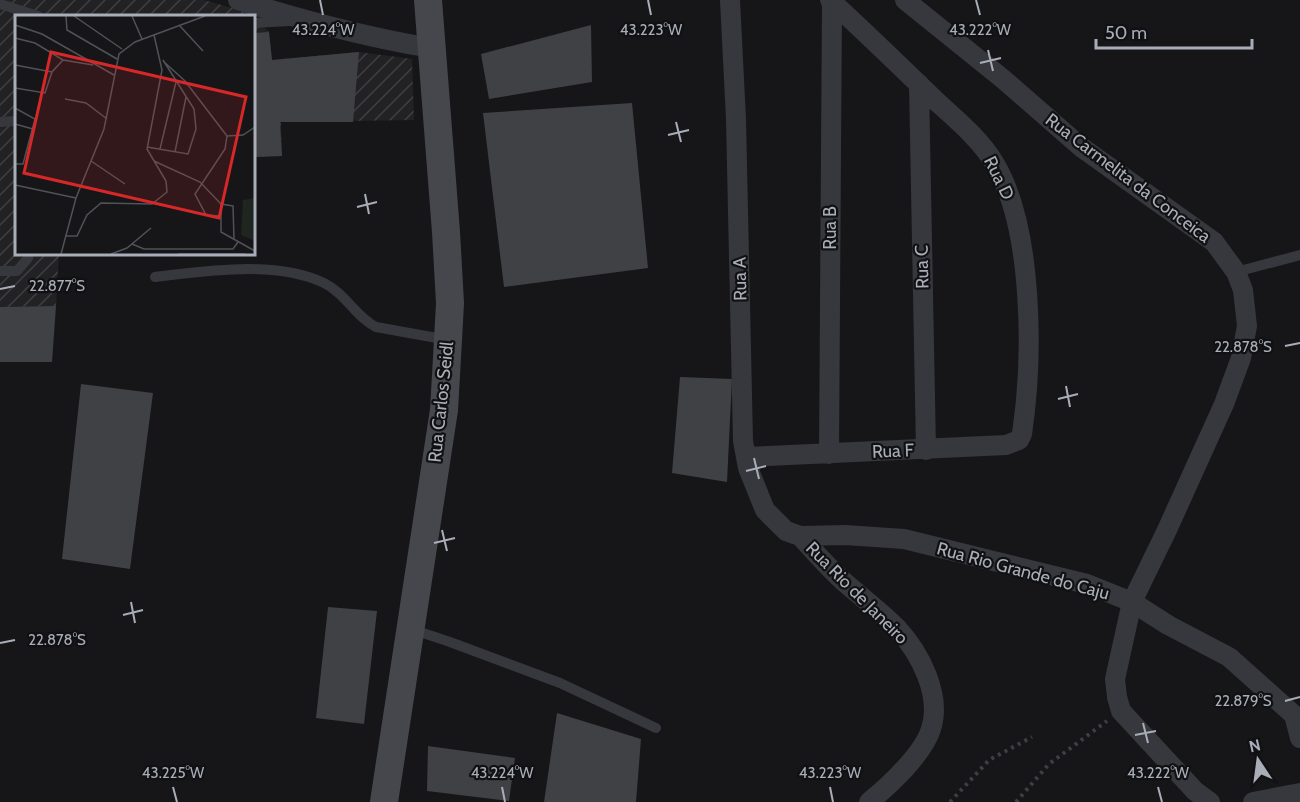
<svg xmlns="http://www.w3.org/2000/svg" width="1300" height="802" font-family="Cabin,sans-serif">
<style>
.industrial{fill:url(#industrial-furrows)}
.building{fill:#404145}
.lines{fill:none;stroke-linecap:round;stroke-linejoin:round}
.path{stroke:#3d3f44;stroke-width:4;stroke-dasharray:3 4.5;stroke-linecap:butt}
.lane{stroke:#37383d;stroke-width:10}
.street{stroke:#37383d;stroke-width:20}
.secondary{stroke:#45474d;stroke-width:28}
.ticks{fill:none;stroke:#a8adb8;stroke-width:2}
.labels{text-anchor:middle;stroke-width:4.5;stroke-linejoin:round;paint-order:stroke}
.street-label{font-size:18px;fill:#a8adb8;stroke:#111113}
.inset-road{fill:none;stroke:#505258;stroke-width:1.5}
.view{fill:#d62828;fill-opacity:0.15;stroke:#d62828;stroke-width:3}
.inset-edge{fill:none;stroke:#a8adb8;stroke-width:3}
.ticks-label{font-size:15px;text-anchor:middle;fill:#a8adb8;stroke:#111113;stroke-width:4.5;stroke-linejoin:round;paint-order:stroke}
</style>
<defs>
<pattern id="industrial-furrows" width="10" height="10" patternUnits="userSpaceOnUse" patternTransform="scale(1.5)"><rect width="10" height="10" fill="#222225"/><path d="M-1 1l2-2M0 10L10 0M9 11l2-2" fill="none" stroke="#3f3f43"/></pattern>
</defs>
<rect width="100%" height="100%" fill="#161618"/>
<!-- industrial -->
<path class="industrial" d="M0 0H204L249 13 252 16H16V254H59L56 306 0 307Z
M254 17 269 32 272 60 359 52 412 59 414 120 281 122 282 156 254 157Z"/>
<!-- building -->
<path class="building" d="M591 25 592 82 489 99 481 54Z
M269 32 272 60 359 52 353 122H280L282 156 254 157V33Z
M632 103 648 268 504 287 483 113Z
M56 306 52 362H0V307Z
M680 377 732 379 727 482 672 473Z
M81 384 153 393 130 569 62 559Z
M328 607 377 611 364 724 316 718Z
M557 713 641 739 636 802H544Z
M428 746 515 758 509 801 427 791Z"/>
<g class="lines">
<!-- path -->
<path class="path" d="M950 802 989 760 1032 737
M1016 802 1049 764 1107 721"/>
<!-- lane -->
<path class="lane" d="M0 4 38 16
M254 23 290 21
M0 122 16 121
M0 271H17L28 258 29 254
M1236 272 1300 255
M155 277C207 271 275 260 324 283 345 293 356 317 376 327L448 340
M411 629 450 642 560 683 656 728"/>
<!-- street -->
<path class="street" d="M238 0C302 20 365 37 431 48
M730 0 736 119 743 441 748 468 765 510 786 531 800 536 845 535 904 539 1087 584 1132 602 1168 625 1229 657 1294 715 1300 738
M905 0 1003 79 1081 147 1214 242 1236 272 1243 290 1247 326 1241 358 1224 404 1167 530 1132 602 1115 679 1117 697 1121 711 1195 791 1210 802
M919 84 926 450
M829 454 832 2
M746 457 1006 445 1019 440 1022 434C1033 360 1034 230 995 164 981 140 957 120 936 101 901 67 866 33 830 0
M800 536C814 551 827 566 842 580 860 596 880 611 897 628 920 653 942 695 931 729 923 754 890 785 869 802
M1253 802 1300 793"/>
<!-- secondary -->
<path class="secondary" d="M384 802 444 410 448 340 450 303 446 232 428 0"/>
</g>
<!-- ticks -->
<path class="ticks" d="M320 0 323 15M648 0 651 15M976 0 980 15M988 50 993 71M980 63 1001 58M676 122 681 142M668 135 689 130M365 194 369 214M357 207 377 202M0 289 15 286M1285 346 1300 343M1066 386 1070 407M1058 399 1078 394M754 458 759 479M746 471 766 466M442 530 447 551M434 543 455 538M131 602 135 623M123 615 143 610M0 643 15 640M1285 701 1300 697M1143 723 1148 743M1135 735 1156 731M173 787 177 802M502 787 505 802M830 787 833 802M1158 787 1162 802"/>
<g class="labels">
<!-- street labels -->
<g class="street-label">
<text transform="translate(999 178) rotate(64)" y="6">Rua D</text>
<text transform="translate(1128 178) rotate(37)" y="6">Rua Carmelita da Conceica</text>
<text transform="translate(830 228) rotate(-90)" y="6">Rua B</text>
<text transform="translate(922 267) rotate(-91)" y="6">Rua C</text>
<text transform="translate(740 279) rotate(-91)" y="6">Rua A</text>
<text transform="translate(441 402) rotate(-84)" y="6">Rua Carlos Seidl</text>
<text transform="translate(893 451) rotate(-2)" y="6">Rua F</text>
<text transform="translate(1023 571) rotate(15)" y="6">Rua Rio Grande do Caju</text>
<text transform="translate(857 593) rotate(45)" y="6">Rua Rio de Janeiro</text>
</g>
</g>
<!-- overview -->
<g transform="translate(15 15)">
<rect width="240" height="240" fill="#161618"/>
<path d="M240 183V226L226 220 228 185Z" fill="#1e261f"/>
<path class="inset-road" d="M51 1 52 15 102 44M59 1 107 34M117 1 127 24M0 10 27 19 99 60M164 10 188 36M0 23 20 28 48 45 78 50M148 46 170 66 212 121 210 134 180 179 191 200 205 201M0 50 37 57M0 73 30 78 37 57 48 45M50 84 71 88 92 104M0 93 20 104 8 149H0M0 109 18 114M212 121 228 120 240 112M132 132 173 139 181 114 179 94 148 45M145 134 161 67M160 137 171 82M76 146 110 169M139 146 185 167 206 189V217L240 236M0 170 61 183M206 189 218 191 219 224M50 221H62L72 200 86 188 137 189 152 177 151 166 132 134 147 55 139 20M117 229 129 234H218L223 227M46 239 61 183 89 114 104 39 120 27 190 1M96 239 112 233 136 213M163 239H230"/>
<path class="view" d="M36 37 231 82 204 203 9 158Z"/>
<rect width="240" height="240" class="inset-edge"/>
</g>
<g class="ticks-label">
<text x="323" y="35">43.224°W</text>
<text x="651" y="35">43.223°W</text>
<text x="980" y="35">43.222°W</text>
<text x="57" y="291">22.877°S</text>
<text x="1243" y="352">22.878°S</text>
<text x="57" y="645">22.878°S</text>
<text x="1243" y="706">22.879°S</text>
<text x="173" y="778">43.225°W</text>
<text x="502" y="778">43.224°W</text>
<text x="830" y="778">43.223°W</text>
<text x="1158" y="778">43.222°W</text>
</g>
<!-- north arrow -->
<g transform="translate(1258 760) rotate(347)" stroke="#111113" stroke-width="4.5" paint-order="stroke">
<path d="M0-4.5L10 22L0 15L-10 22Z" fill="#a8adb8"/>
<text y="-9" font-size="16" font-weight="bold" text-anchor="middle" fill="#a8adb8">N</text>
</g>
<!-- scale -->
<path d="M1096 39v9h156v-9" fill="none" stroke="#a8adb8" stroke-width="3"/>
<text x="1105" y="39" font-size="18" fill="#a8adb8" stroke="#111113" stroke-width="4.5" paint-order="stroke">50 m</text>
</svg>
